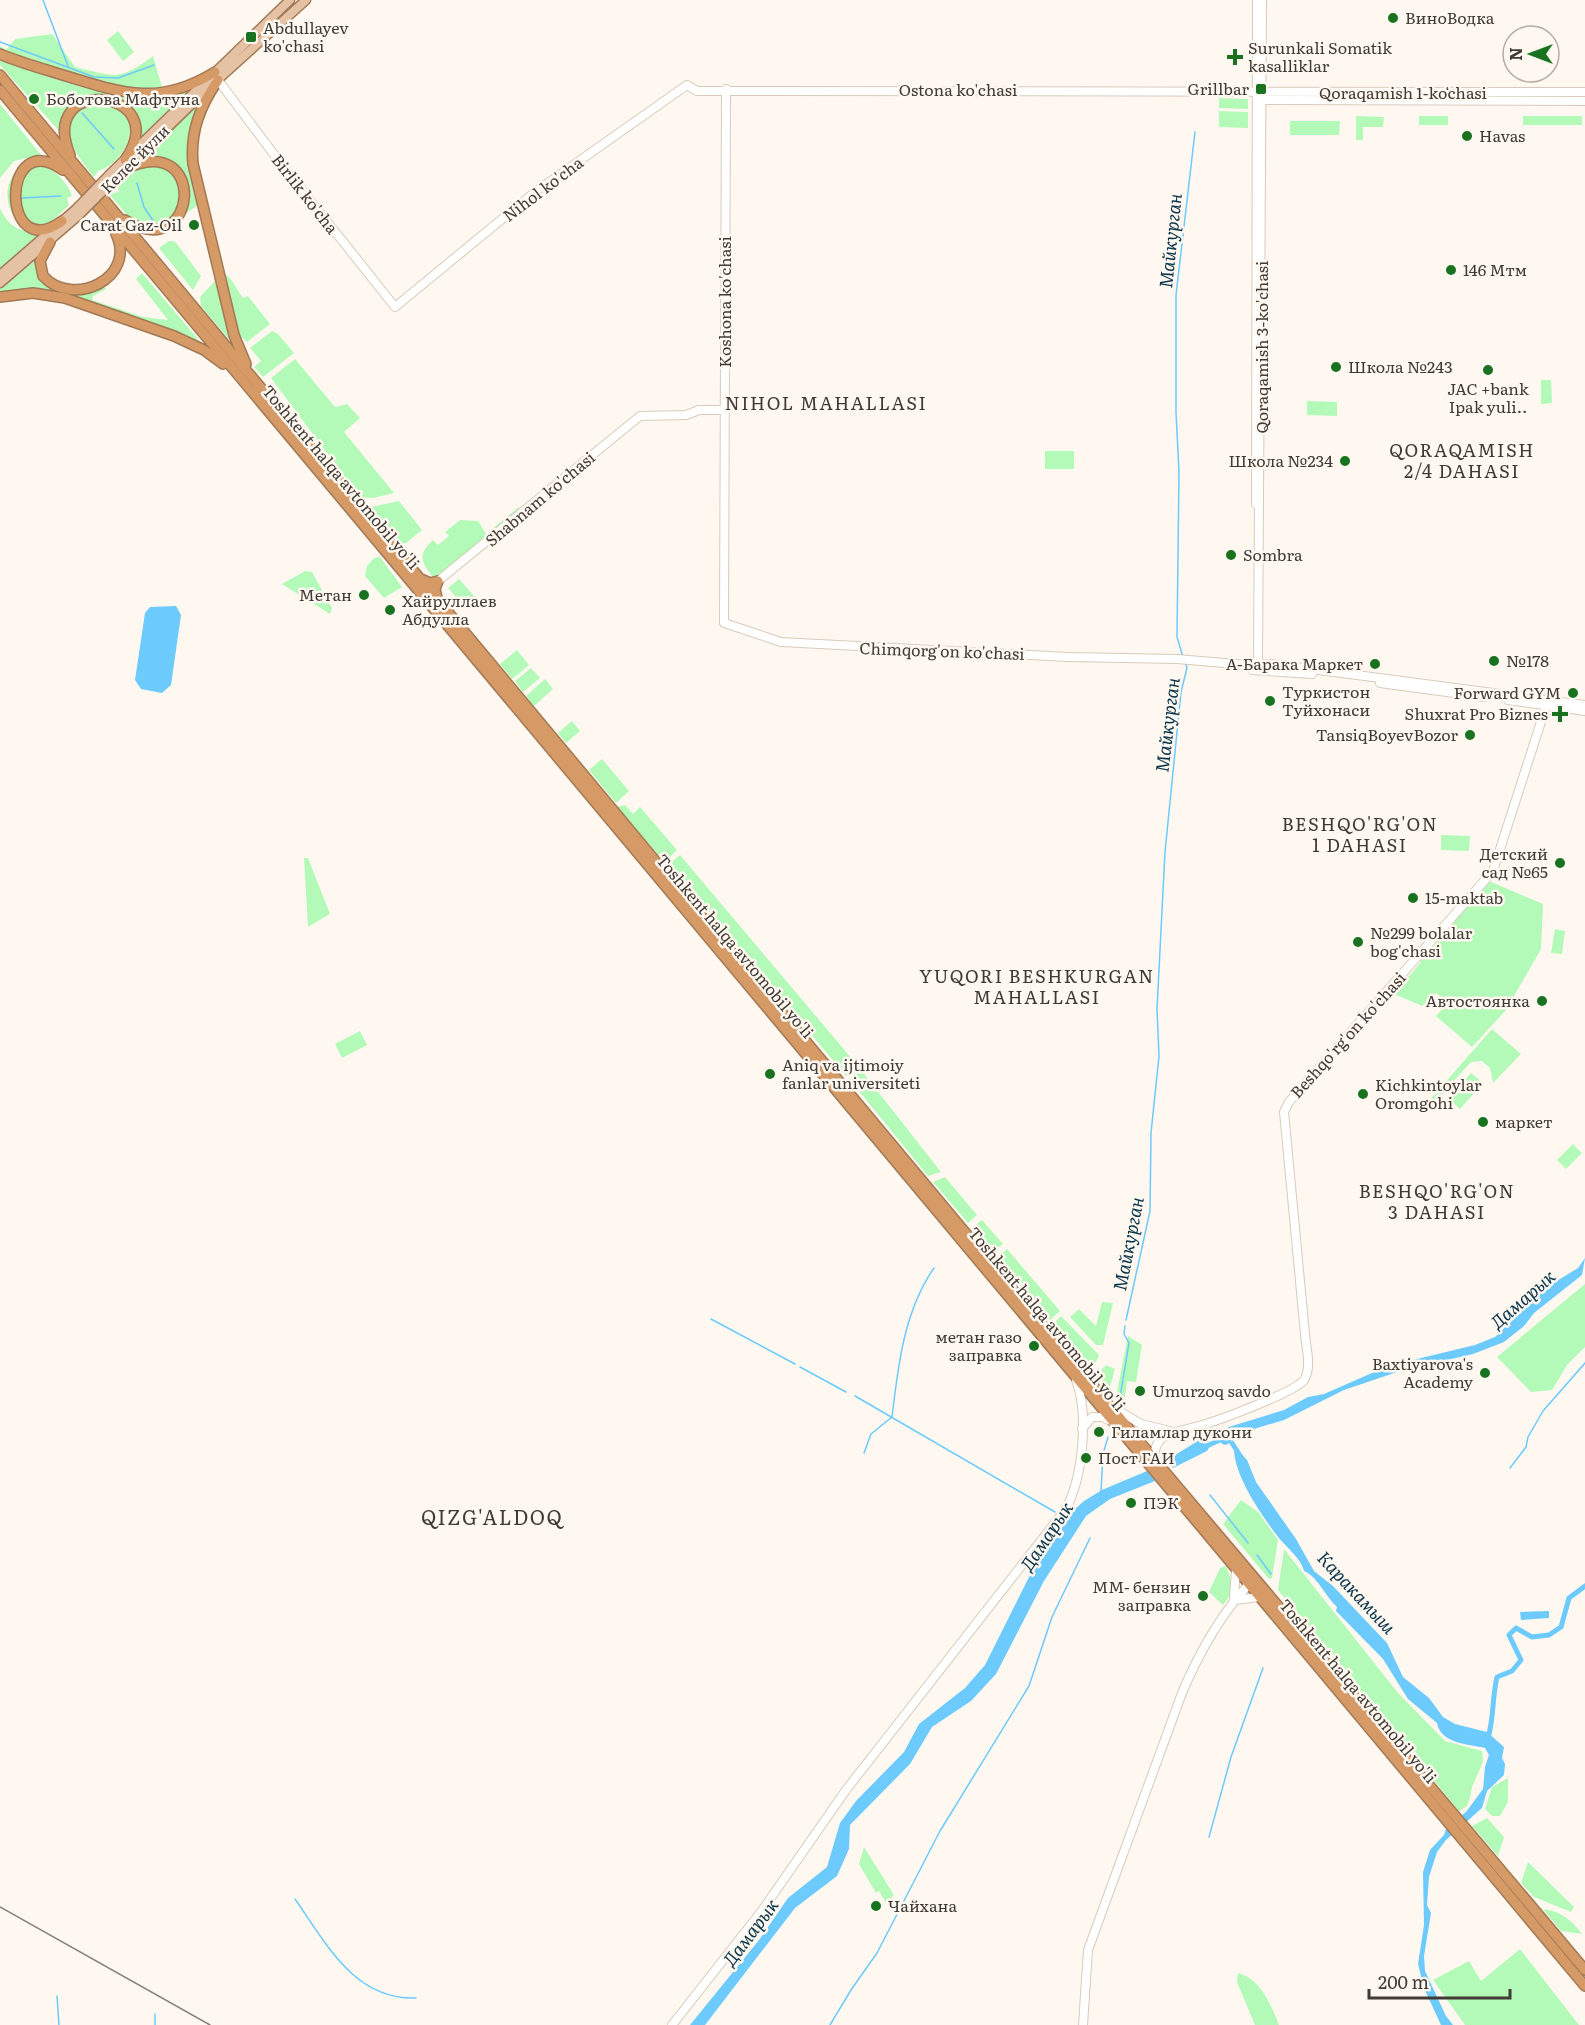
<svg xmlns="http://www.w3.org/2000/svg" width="1585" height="2025" font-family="Literata,serif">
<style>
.green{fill:#b3f9b7}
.water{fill:#6ccafc}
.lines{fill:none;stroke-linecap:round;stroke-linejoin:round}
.stream{stroke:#6ccafc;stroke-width:1.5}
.canal{stroke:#6ccafc;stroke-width:5}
.secondary-casing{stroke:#d8cbb9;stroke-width:10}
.primary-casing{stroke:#a27955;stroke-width:11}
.highway-casing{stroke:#a27955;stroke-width:12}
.secondary{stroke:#fff;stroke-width:8}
.primary{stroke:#e6c2a4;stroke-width:8}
.highway{stroke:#d69a67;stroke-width:9}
.rail{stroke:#87817a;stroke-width:1.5}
.primary-bridge-casing{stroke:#a27955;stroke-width:11;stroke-linecap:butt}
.primary-bridge{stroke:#e6c2a4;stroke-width:8}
.poi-dot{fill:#19721f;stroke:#fef8f1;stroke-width:2}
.labels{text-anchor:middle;stroke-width:5;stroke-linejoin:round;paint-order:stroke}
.poi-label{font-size:16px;fill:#403b34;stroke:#fef8f1;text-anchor:start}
.street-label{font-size:16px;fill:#403b34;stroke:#fef8f1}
.water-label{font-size:18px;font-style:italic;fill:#093449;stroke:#fef8f1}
.neighbourhood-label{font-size:18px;letter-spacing:1.5px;fill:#403b34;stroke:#fef8f1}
.quarter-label{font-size:20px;letter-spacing:1.5px;fill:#403b34;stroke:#fef8f1}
</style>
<rect width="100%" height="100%" fill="#fef8f1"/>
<!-- green -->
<path class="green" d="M118 31 134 52 123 61 107 40Z
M52 34 75 67C115 76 118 82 153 56L162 87 159 91 154 92 100 84 0 50V46L6 50 15 39Z
M0 59 125 98 158 99 196 86 139 142C144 86 70 78 60 132L0 65Z
M1271 95 1578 96V98L1271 97Z
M1219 98 1248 99V109L1219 108Z
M202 99 194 121 200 204 186 213C196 177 177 156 141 158Z
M97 101C104 104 114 105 120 110 143 129 121 165 98 171L94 177C71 148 50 119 97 101Z
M0 104 41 155 14 161 0 178Z
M1219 111 1248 112V128L1219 127Z
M1356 116 1384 117 1383 127H1363V140H1356Z
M1419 116H1448V125H1419Z
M1523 116H1582V125H1523Z
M1290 121H1340L1339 135H1290Z
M32 162C49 164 67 180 72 196L67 198 69 205 50 223 28 228C0 215 0 171 32 162Z
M150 164 169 169C187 196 184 214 153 228L132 221 109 194 119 192 117 183 128 171Z
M0 208C8 228 24 234 45 232L0 269Z
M169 241H174L177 244 201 276 193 290 159 248Z
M40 255V276L85 293 104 286 106 289 93 296 92 300 143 317 168 320 136 279 142 273 203 345 59 293 38 290 0 294V287Z
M223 273 230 278 243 298 248 296 270 324 247 342 235 331Z
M215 281H218L236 348 201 306 200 297Z
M272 331 278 334 294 353 263 377 254 367 261 361 250 348Z
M295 359 335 407 347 404 360 418 344 432 394 493 373 498 360 497 271 378Z
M1541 380H1551L1552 403 1541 404Z
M1307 401 1337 402V416L1307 415Z
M1045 451H1074V469H1045Z
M399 501 422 530 406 543 399 544 371 507Z
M519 507 522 510 437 576 433 577C420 561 418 554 433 540L438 545 449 536 445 532 460 520 478 521 486 534Z
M380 557 402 587 384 598 365 576 367 566 374 558Z
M305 571 312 572 332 608 330 614 282 584Z
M459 579 474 596 463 605 448 588Z
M517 650 529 665 512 679 500 664Z
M531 668 540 678 523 692 515 681Z
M545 679 553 689 534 706 526 696Z
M572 721 580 731 566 743 558 733Z
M602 759 629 791 616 803 589 770Z
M625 805 633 814 640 807 677 850 667 860H663L617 807Z
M1441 835 1470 836 1469 851 1441 850Z
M680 855 858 1066 846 1076 669 864Z
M304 858H308L330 914 308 927Z
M1489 881 1543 904 1541 949 1506 1010 1472 1047 1436 1016 1448 1003 1436 993 1422 1006 1394 994 1421 962 1419 959Z
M1555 929 1565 931 1562 954 1551 953Z
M1492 1029 1521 1054 1493 1083 1490 1068 1482 1061 1471 1062 1441 1095 1440 1112 1427 1103Z
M360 1031 367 1045 342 1058 335 1044Z
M861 1070 941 1172 928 1176 850 1080Z
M1471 1073 1483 1083 1460 1109 1448 1098Z
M1573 1144 1582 1153 1566 1169 1557 1160Z
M945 1177 977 1215 968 1223 933 1182Z
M982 1220 1003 1244 993 1252 972 1228Z
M1007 1249 1060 1311 1050 1320 997 1258Z
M1585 1284V1347L1567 1365 1552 1390 1531 1392 1497 1357Z
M1102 1302 1113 1303 1103 1345H1096L1070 1317 1079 1309 1096 1326Z
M1061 1316 1099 1355 1092 1370 1054 1327V1323Z
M1128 1336 1142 1345 1136 1382 1127 1381 1124 1403 1120 1405 1115 1402Z
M1106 1365 1115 1369 1109 1390 1097 1375Z
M1241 1500 1258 1512 1278 1540 1272 1578 1269 1579 1223 1524Z
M1284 1549 1398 1693 1445 1741 1482 1751 1483 1762 1472 1787 1470 1798 1467 1806 1459 1811 1278 1590Z
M1226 1566C1232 1582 1236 1591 1223 1605L1209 1592 1220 1568Z
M1508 1778V1802L1500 1816H1492L1485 1809 1492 1787Z
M1487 1818 1504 1837 1498 1856 1472 1826Z
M864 1847 894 1895 886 1903 879 1891 876 1893 859 1864Z
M1528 1862 1574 1907 1571 1912 1534 1897 1521 1883Z
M1543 1909C1560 1911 1572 1920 1582 1934L1561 1931Z
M1520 1949 1579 2025H1465L1433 1980 1469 1961 1481 1981Z
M1238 1973C1261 1979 1271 2005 1279 2025H1255L1237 1982Z"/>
<!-- water -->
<path class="water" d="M176 606 181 615 171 685 162 693 141 689 135 680 145 613 150 607Z
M1585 1258 1582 1275 1534 1313 1524 1326 1504 1342 1473 1354 1400 1371 1344 1390 1284 1420 1247 1431 1226 1445 1222 1444 1219 1438 1224 1429 1232 1426 1284 1410 1308 1397 1324 1394 1388 1366 1475 1345 1495 1337 1547 1287 1578 1268Z
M1201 1439 1210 1446 1207 1451 1173 1468 1167 1460Z
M1239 1451 1247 1460 1256 1482 1296 1539 1314 1571 1333 1586 1387 1643 1403 1677 1429 1698 1443 1717 1455 1724 1487 1732 1504 1747 1502 1758 1505 1764 1504 1775 1487 1791 1482 1808 1446 1840 1437 1852 1429 1877 1427 1905 1431 1913 1424 1956 1425 1971 1446 2016 1453 2025H1441L1424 1988 1418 1964 1424 1925 1423 1872 1430 1850 1444 1835 1447 1826 1466 1812 1483 1789 1485 1767 1489 1755 1485 1748C1468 1744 1441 1744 1437 1723L1408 1699 1383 1659 1336 1611 1337 1607C1325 1596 1318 1577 1304 1571 1301 1558 1286 1547 1278 1537 1261 1514 1237 1480 1234 1452Z
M1147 1471 1155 1481 1110 1499 1086 1516 1044 1581 996 1674 971 1701 932 1727 910 1764 850 1825 849 1849 837 1876 795 1908 705 2025H690L759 1940 788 1898 827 1867 840 1823 856 1801 904 1752 919 1724 965 1688 985 1665 1028 1579 1073 1511 1084 1501 1102 1490Z
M1549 1611V1618L1521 1620 1520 1612Z"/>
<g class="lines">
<!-- stream -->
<path class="stream" d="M43 0 68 66
M0 42 94 77 118 78 154 65
M82 113 114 149
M137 183 144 207 154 222
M22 198 61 196
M1183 657 1177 637 1179 472 1176 412V295L1195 132
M711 1319 795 1364
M1126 1320 1150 1211 1151 1133 1159 1056 1157 1009 1165 852 1181 692 1187 668 1185 662
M800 1367 846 1392
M855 1396 1055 1512
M1119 1403 1129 1343 1124 1334 1125 1326
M864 1453 871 1434 892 1417C898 1366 904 1311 934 1268
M1510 1468 1526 1447 1528 1437 1543 1411 1585 1363
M1101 1492 1103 1454 1108 1437
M1210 1495 1248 1543
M1257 1555 1271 1574
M1209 1837 1231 1757 1263 1668
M295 1899C326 1943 354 2000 416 1998
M57 1996 59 2025
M155 2014V2025
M830 2025 851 1990 877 1953 940 1831 1029 1686 1052 1617 1090 1538"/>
<!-- canal -->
<path class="canal" d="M1228 1437 1241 1457
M1204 1447 1225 1438
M1488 1738C1494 1718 1492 1698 1497 1677L1512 1671 1521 1660 1509 1635 1516 1628 1532 1637 1549 1635 1561 1627 1569 1598 1585 1586"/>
<!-- secondary casing -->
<g class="secondary-casing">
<path id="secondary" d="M218 80 282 165 395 307 535 192 687 85 697 91 1585 92
M726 89 724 623 781 642 1068 657 1177 659 1248 665 1273 664 1585 705
M1263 100 1585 101
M1256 504 1257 0
M438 581 640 416 686 415 699 410H724
M1256 669 1258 664 1262 0
M1252 670 1312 674
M1380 683 1484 697
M1508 700 1585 711
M1114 1408 1141 1424 1174 1432
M1082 1429 1092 1417H1102L1111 1421
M1154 1459C1155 1451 1155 1444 1162 1438 1172 1431 1190 1429 1202 1425 1220 1420 1295 1392 1304 1380 1312 1368 1306 1347 1305 1334L1284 1112 1289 1102 1493 871 1548 700
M1234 1599 1236 1569
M1235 1600 1259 1597
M672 2025 761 1912 846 1790 1065 1510C1083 1479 1089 1414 1076 1380
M1083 2025 1088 1950 1182 1693C1199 1653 1219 1616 1249 1584"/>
</g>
<!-- primary casing -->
<g class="primary-casing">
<path id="primary" d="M110 174 290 0
M115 179 203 93 306 0
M0 275 75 210
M0 283 79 215"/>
</g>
<!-- highway casing -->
<g class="highway-casing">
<path id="highway" d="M0 54C21 63 44 69 66 76 124 94 160 106 215 72
M0 75 1154 1459 1585 1970
M218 80C200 106 190 132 193 164L234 335 246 364
M0 90 1585 1986
M70 155C36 73 175 88 125 160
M125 220C199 266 209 129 125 169
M62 221C0 266 0 125 63 170
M50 242 40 261 43 276C73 309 137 278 116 234
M0 297 33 293 65 298 174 336 204 350 223 364
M421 579 430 583 438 581 435 589 437 598"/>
</g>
<!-- secondary -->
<use href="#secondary" class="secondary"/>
<!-- primary -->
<use href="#primary" class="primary"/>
<!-- highway -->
<use href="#highway" class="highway"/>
<!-- rail -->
<path class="rail" d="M0 1907 210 2025"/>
<!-- primary-bridge casing -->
<g class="primary-bridge-casing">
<path id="primary-bridge" d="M75 210 110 174
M79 215 115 179"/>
</g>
<!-- primary-bridge -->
<use href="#primary-bridge" class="primary-bridge"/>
</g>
<!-- markers -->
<g class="poi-dot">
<circle cx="1393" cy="18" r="6"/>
<rect x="245" y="31" width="12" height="12" rx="3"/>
<path d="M1232 48h6v6h6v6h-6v6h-6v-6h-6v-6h6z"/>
<rect x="1255" y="83" width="12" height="12" rx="3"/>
<circle cx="34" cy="99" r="6"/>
<circle cx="1467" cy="136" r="6"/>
<circle cx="194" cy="225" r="6"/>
<circle cx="1451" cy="270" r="6"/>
<circle cx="1336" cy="367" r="6"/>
<circle cx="1488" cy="370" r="6"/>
<circle cx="1345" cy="461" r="6"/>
<circle cx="1231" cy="555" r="6"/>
<circle cx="364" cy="595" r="6"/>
<circle cx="390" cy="610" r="6"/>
<circle cx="1494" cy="661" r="6"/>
<circle cx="1375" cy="664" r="6"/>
<circle cx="1573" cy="693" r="6"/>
<circle cx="1270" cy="701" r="6"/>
<path d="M1557 705h6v6h6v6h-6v6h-6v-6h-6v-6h6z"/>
<circle cx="1470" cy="735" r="6"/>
<circle cx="1560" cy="863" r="6"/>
<circle cx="1413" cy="898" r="6"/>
<circle cx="1358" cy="942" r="6"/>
<circle cx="1542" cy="1001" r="6"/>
<circle cx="770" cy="1074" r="6"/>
<circle cx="1363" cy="1094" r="6"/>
<circle cx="1483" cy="1122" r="6"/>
<circle cx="1034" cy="1346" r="6"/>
<circle cx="1485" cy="1373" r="6"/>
<circle cx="1140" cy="1391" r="6"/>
<circle cx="1099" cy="1432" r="6"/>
<circle cx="1086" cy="1458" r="6"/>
<circle cx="1131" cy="1503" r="6"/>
<circle cx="1203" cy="1596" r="6"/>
<circle cx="876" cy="1906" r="6"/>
</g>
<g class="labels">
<!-- poi labels -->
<g class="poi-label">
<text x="1405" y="24">ВиноВодка</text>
<text x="263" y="34">Abdullayev<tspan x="263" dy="18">ko'chasi</tspan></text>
<text x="1248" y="54">Surunkali Somatik<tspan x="1248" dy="18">kasalliklar</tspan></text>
<text x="1249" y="95" text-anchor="end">Grillbar</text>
<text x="46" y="105">Боботова Мафтуна</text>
<text x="1479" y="142">Havas</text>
<text x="182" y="231" text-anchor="end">Carat Gaz-Oil</text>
<text x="1463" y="276">146 Мтм</text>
<text x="1348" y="373">Школа №243</text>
<text x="1488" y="395" text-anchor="middle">JAC +bank<tspan x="1488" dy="18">Ipak yuli..</tspan></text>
<text x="1333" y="467" text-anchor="end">Школа №234</text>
<text x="1243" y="561">Sombra</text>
<text x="352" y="601" text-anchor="end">Метан</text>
<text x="402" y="607">Хайруллаев<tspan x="402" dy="18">Абдулла</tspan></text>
<text x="1506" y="667">№178</text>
<text x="1363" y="670" text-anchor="end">А-Барака Маркет</text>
<text x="1282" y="698">Туркистон<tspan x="1282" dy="18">Туйхонаси</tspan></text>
<text x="1561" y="699" text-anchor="end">Forward GYM</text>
<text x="1548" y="720" text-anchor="end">Shuxrat Pro Biznes</text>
<text x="1458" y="741" text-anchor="end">TansiqBoyevBozor</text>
<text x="1548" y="860" text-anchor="end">Детский<tspan x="1548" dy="18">сад №65</tspan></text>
<text x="1425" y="904">15-maktab</text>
<text x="1370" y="939">№299 bolalar<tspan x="1370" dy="18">bog'chasi</tspan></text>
<text x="1530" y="1007" text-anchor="end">Автостоянка</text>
<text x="782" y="1071">Aniq va ijtimoiy<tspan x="782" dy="18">fanlar universiteti</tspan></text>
<text x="1375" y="1091">Kichkintoylar<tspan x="1375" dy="18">Oromgohi</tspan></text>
<text x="1495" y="1128">маркет</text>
<text x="1022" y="1343" text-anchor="end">метан газо<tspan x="1022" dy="18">заправка</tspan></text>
<text x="1473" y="1370" text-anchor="end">Baxtiyarova's<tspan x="1473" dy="18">Academy</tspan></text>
<text x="1152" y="1397">Umurzoq savdo</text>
<text x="1111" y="1438">Гиламлар дукони</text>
<text x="1098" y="1464">Пост ГАИ</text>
<text x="1143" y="1509">ПЭК</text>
<text x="1191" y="1593" text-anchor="end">ММ- бензин<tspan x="1191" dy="18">заправка</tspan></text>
<text x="888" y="1912">Чайхана</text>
</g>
<!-- street labels -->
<g class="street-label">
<text x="958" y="96">Ostona ko'chasi</text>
<text x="1403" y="99">Qoraqamish 1-koʻchasi</text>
<text transform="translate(135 159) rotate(-45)" y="6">Келес йули</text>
<text transform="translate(543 189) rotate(-37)" y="6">Nihol ko'cha</text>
<text transform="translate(305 194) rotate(52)" y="6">Birlik ko'cha</text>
<text transform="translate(725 302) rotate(-90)" y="6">Koshona ko'chasi</text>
<text transform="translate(1262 347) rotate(-90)" y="6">Qoraqamish 3-ko'chasi</text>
<text transform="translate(341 477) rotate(50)" y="6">Toshkent halqa avtomobil yo'li</text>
<text transform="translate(540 499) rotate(-40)" y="6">Shabnam ko'chasi</text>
<text transform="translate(942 651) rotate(2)" y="6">Chimqorg'on ko'chasi</text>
<text transform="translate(735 946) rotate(50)" y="6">Toshkent halqa avtomobil yo'li</text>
<text transform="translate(1348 1035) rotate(-48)" y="6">Beshqo'rg'on ko'chasi</text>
<text transform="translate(1047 1319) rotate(50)" y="6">Toshkent halqa avtomobil yo'li</text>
<text transform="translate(1358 1691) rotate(50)" y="6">Toshkent halqa avtomobil yo'li</text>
</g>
<!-- water labels -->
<g class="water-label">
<text transform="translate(1171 241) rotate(-84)" y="6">Майкурган</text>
<text transform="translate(1168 725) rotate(-83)" y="6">Майкурган</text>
<text transform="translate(1129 1244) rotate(-79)" y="6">Майкурган</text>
<text transform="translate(1523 1300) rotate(-41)" y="6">Дамарык</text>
<text transform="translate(1047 1537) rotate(-56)" y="6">Дамарык</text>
<text transform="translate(1356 1593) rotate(47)" y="6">Каракамыш</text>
<text transform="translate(751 1933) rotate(-53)" y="6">Дамарык</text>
</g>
<!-- neighbourhood labels -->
<g class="neighbourhood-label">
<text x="826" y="410">NIHOL MAHALLASI</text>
<text x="1462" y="457">QORAQAMISH<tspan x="1462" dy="21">2/4 DAHASI</tspan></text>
<text x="1360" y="831">BESHQO'RG'ON<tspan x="1360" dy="21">1 DAHASI</tspan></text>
<text x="1037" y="983">YUQORI BESHKURGAN<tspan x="1037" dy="21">MAHALLASI</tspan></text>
<text x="1437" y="1198">BESHQO'RG'ON<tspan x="1437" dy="21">3 DAHASI</tspan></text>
</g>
<!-- quarter labels -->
<g class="quarter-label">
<text x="492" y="1525">QIZG'ALDOQ</text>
</g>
</g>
<!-- north arrow -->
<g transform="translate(1531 54) rotate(270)"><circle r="28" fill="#fef8f1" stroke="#b2aca5" stroke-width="1.5"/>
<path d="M0-4.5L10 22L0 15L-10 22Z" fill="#19721f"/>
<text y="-9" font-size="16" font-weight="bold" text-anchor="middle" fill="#403b34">N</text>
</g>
<!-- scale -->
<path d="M1369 1989v9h141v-9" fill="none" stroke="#403b34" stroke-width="3"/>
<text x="1378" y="1989" font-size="18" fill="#403b34" stroke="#fef8f1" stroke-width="4.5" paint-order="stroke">200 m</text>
</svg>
